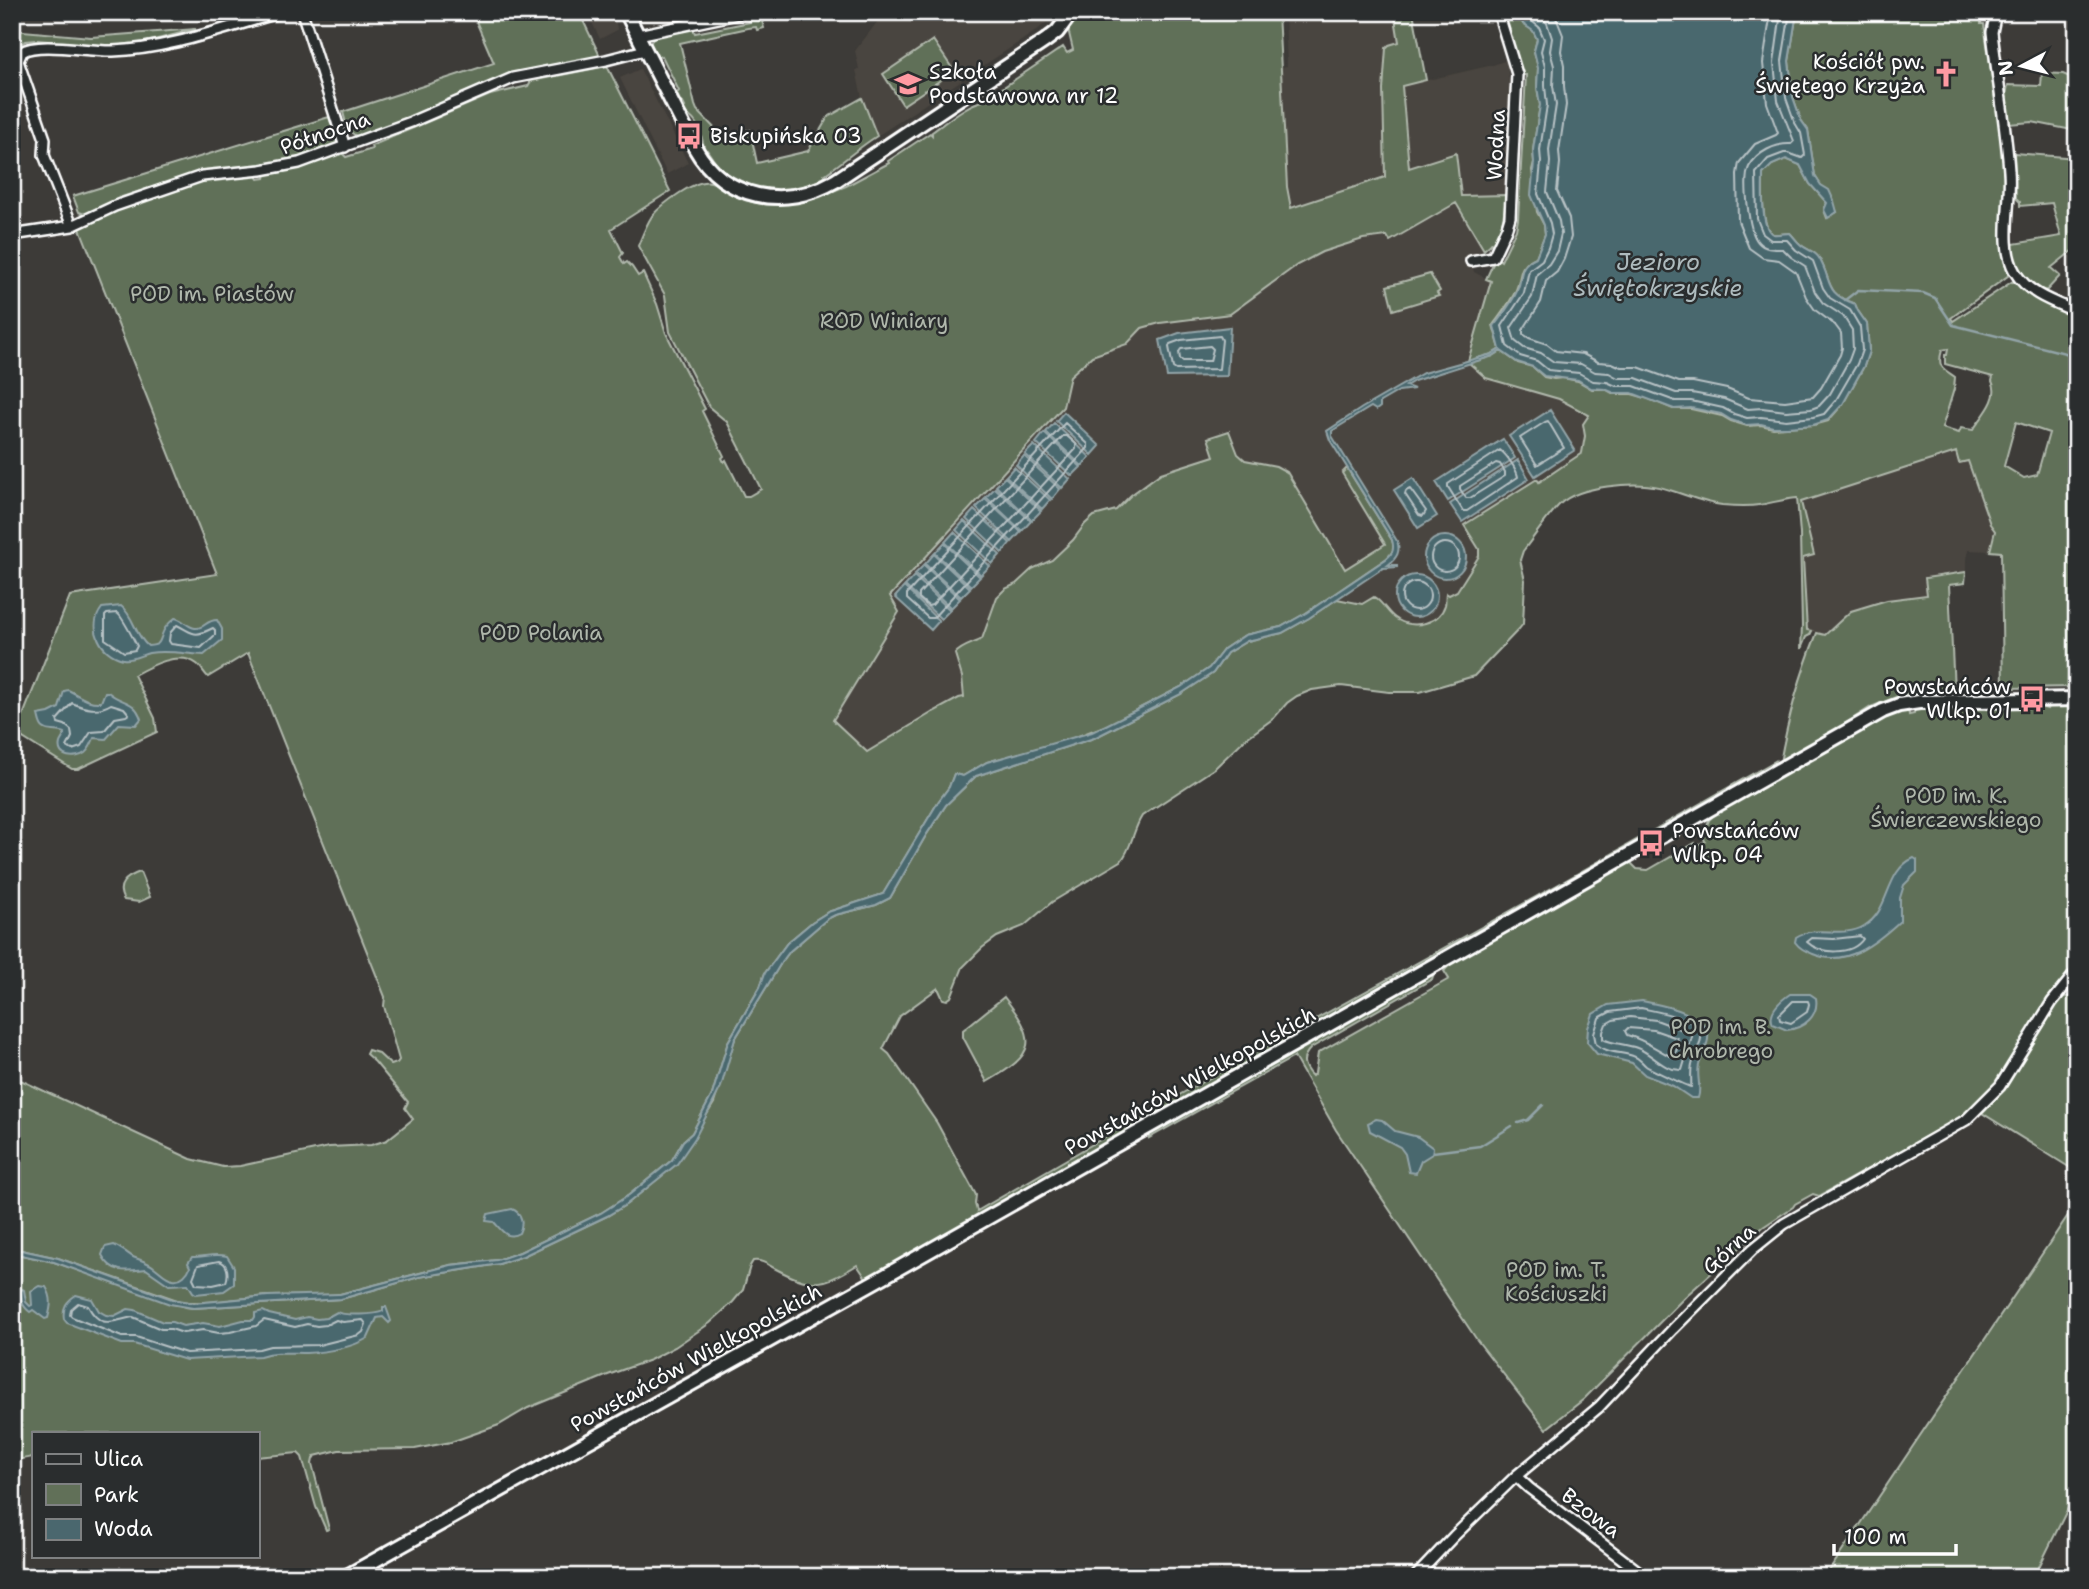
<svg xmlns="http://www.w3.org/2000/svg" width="2089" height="1589" font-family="'Shantell Sans',sans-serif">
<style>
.built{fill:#4a453f}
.green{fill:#617058;stroke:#b0b8ac;stroke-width:2;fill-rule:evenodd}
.water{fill:#4a676e;stroke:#92a4a8;stroke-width:2}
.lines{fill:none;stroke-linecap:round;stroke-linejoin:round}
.shore{stroke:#b7c2c5;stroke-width:2}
.stream{stroke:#92a4a8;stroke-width:2.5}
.street-casing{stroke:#fff;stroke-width:14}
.secondary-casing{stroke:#fff;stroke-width:18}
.street{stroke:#2a2d2e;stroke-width:9}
.secondary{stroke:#2a2d2e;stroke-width:12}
.labels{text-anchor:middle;stroke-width:5;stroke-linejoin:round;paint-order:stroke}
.poi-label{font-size:21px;fill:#fff;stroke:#2a2d2e;text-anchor:start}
.street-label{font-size:21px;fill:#fff;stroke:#2a2d2e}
.park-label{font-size:21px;fill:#b0b8ac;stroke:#2a2d2e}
.water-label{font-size:23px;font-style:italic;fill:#aebbbe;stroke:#2a2d2e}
</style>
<rect width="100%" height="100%" fill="#3d3b38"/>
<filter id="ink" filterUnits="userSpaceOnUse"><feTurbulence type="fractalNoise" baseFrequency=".0143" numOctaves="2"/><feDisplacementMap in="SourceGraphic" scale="14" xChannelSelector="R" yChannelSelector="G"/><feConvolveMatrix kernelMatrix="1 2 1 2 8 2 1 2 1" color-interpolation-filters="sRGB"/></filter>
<g filter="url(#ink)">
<!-- built -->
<path class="built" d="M587 12H611L616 22 617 30 600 39Z
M885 12H1054L1049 20 1036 31 877 136 862 98 856 70 859 69 855 51Z
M1285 12H1394L1399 42 1389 45 1383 90 1409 169 1402 86 1493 65 1507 60 1510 93 1504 222 1490 245 1480 252 1470 256 1474 272 1491 281 1468 362 1486 378 1559 399 1590 415 1601 446 1515 557V625L1344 651 1069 754 1062 742 867 752 833 720 871 657 855 559 1048 347 1291 209 1287 187 1281 67 1287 66Z
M640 69 688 163 667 174 620 78Z
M1956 452 1968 460 1990 524 1995 531 1990 551 1968 550 1966 572 1926 578 1927 595 1887 600 1851 611 1825 635 1807 630 1803 558 1814 554 1801 502Z"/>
<!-- green -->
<path class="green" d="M472 12H579L600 56 521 71 361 137C347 135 346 123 343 112L494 63Z
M1079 12H1278L1287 187 1291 208 1385 177 1383 90 1386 48 1389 45 1399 42 1394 12H1413L1426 80 1402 86 1409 168 1456 153 1461 196 1506 195C1504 218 1503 235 1484 250L1456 203 1390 241 1387 236 1363 239 1322 252 1297 265 1230 314 1160 323 1142 328 1127 344 1092 356 1070 376 1063 407 890 596 899 612 833 720 867 752 933 712 959 698 964 697 962 677 955 654C961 646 973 644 982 639L997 597 1005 589 1016 584 1032 569 1052 560 1073 540 1085 524 1094 516 1116 510 1131 495 1161 473 1214 456 1208 438 1229 431 1238 454 1245 460 1276 466 1287 472 1345 569 1385 544 1342 473 1347 468 1392 540C1395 549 1393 552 1387 558L1306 613 1281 627 1245 635 1224 649 1209 668 1181 687 1107 725 1065 741 987 762 963 776 954 774 949 787 938 802 883 894 828 912 812 922 787 943 765 973 760 987 728 1042 712 1095 692 1133 683 1141 672 1160 629 1195 601 1213 520 1252 497 1260 450 1265 340 1294C316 1297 292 1295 268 1296 239 1298 209 1305 180 1301L58 1258 12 1248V1076L191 1159 223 1167 240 1166 329 1147 371 1145 387 1140 413 1119 405 1108 408 1102 375 1062 366 1054 368 1050 378 1053 391 1065 397 1063 399 1060 384 1006 385 997 248 653 208 677C204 673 201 667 197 664 179 650 150 666 134 675L155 718 157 732 78 769H72L18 735H12V718H22L70 596 217 574 79 226 120 207 201 181 255 174 258 179 265 178 266 173 302 166 342 153 346 157 372 149 371 146 490 95 528 86 531 81 607 66 670 191 611 229 623 253 620 257 624 264 627 262 632 267 638 276 643 273 657 304 666 333 705 409 702 411 724 456 722 458 724 462 726 460 744 496H749L761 489 727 422 709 407 670 332 665 295 638 246C642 236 646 225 652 216 662 204 696 178 711 182 720 184 727 192 735 196 768 211 804 205 835 189L833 191 846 186 889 163 888 161 930 133 932 135V132C945 123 968 103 983 101L1063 47 1067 53 1073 50 1068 29Z
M1502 12H1519L1523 24 1533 30 1537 39 1534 51 1538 68 1537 87 1540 105 1533 150 1534 162 1532 170 1537 212 1544 225 1545 234 1536 257C1516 266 1523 274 1516 290 1511 302 1501 314 1493 325L1500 349 1492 354 1468 361 1491 281 1486 279 1496 257 1501 261 1516 230 1518 219 1526 75H1521L1518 58Z
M1797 12H1982L1981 24H1984L2003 152 2005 183 2004 252 2009 275 1951 318 1953 321 2013 281 2036 298 2077 316V687L2003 688 2001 552 1990 551 1995 531 1990 524 1968 461 1959 463 1956 452 1801 502 1814 555 1803 558 1807 630 1812 631 1810 635 1806 637 1801 649 1802 626 1800 534 1797 498C1784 499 1772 503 1759 505 1748 507 1733 506 1722 505 1699 502 1680 492 1659 487 1634 481 1579 486 1560 504 1546 518 1535 536 1523 551L1520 560 1525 580 1523 624 1519 629 1474 676 1420 692H1389L1341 686 1312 690 1297 696 1287 703 1274 718 1244 740 1215 768 1142 816C1132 832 1132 848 1121 861L1052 902 1024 926 997 937 982 948 963 967 951 997 947 1000 943 999 938 988 900 1016 883 1049 889 1054 937 1123 976 1195 975 1204 977 1211 1136 1119 1566 880 1775 761 1772 769 866 1278 857 1265C821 1287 812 1288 774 1268 767 1264 762 1260 753 1261L750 1266 743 1290 733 1302 710 1323 675 1347 650 1360 608 1375 528 1408 499 1425 451 1442 415 1449 339 1450 315 1456 313 1459 312 1464 329 1529 326 1530 316 1507 302 1457 298 1453 257 1457V1433H33V1457L12 1461V1253L54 1262 185 1307 193 1308 341 1299 419 1277 499 1264 523 1256 607 1216 627 1204 676 1164 714 1103 735 1039 781 963 790 951 827 919 835 915 876 905 890 898 925 837 946 805 976 776 1094 738 1181 694 1213 673 1227 653 1247 641 1282 633 1309 618 1337 599 1362 604 1374 597C1384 603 1388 615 1398 620 1414 629 1439 624 1445 605 1446 601 1445 597 1446 593L1449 595 1457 591 1479 556V549L1464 525 1537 479 1539 482 1582 453 1585 436 1583 424 1589 415 1559 399 1486 378 1469 363 1493 356 1501 351 1518 363 1533 367 1544 377 1554 379 1563 378 1578 381 1592 389H1605L1614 394H1632L1649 399 1673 409H1691L1722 416 1731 421 1747 426 1761 425 1773 428 1814 425 1828 421 1843 404 1864 366 1869 351 1867 324 1858 311 1855 304C1824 294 1832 280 1819 258 1815 251 1807 250 1801 245 1797 242 1794 237 1790 233 1786 233 1777 235 1773 234 1760 229 1763 185 1763 174L1772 165 1786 159 1800 165 1810 184 1827 203 1824 210 1827 218 1837 212 1815 176 1808 130 1801 120 1793 97 1789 61ZM1948 349 1947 355H1945V364L1993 377 1992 381C2001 398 1982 416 1973 430L1961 428 1959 433 1942 428 1954 389 1955 377C1942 368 1937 367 1942 350ZM2016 422 2049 433 2037 475 2024 478 2004 466Z
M756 15 761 17 764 28 757 30 756 27 748 28 680 43 695 105 697 110 719 133 724 134 750 130 757 163 808 151 828 117 862 98 877 136C858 148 843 162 824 175V177C795 197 744 195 720 168 715 163 711 156 707 150L705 151C702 141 702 131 695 122 691 116 687 116 683 109L685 107 683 103H680L676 94 679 91 662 56 657 57 650 43 653 39 652 37 654 36 693 29 695 33 750 22 749 16Z
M196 29 139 44 102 46 37 40 26 41 12 49V30L91 37Z
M933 40 954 71 903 105 883 74Z
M2077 67V131L2032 122 2009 124 2006 95 2008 85 2041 86 2042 73 2063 74 2072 78Z
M329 117 337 141 336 145 295 160 199 172 119 198 92 213 85 214 79 212 73 196Z
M2014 153 2077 158V247L2051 268 2060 276 2047 290 2043 291C2024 282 2013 266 2013 244L2061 236 2052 203 2020 206V202L2016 198Z
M1430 274 1440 291 1437 293 1439 296 1393 310 1387 286Z
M1966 572 1965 583 1949 585 1954 691 1904 694 1871 707 1792 758 1780 763C1788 718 1800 675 1817 633L1825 635 1851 611 1887 600 1927 595 1925 578Z
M1979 704V708H1984L1985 704 2032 705V708H2037V705H2043L2044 708 2047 709 2049 705 2077 704V964L2052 993 1997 1083 1968 1113 1819 1196 1813 1194 1795 1204 1793 1207 1763 1227 1687 1295 1584 1399 1546 1429 1477 1340 1336 1130 1294 1057 1149 1138V1133L1435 970 1432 979 1311 1048C1301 1058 1302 1066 1312 1076L1315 1073 1318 1053 1449 979 1444 971 1452 962 1627 862H1630L1637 869 1648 870 1695 843 1696 846 1705 841 1703 836 1709 820 1714 815 1883 715 1908 708 1909 715 1914 714V707Z
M140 872 150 897 139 902 124 900C115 885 126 877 140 872Z
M2077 996V1172L1982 1113 2005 1089 2059 1001 2063 997Z
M1004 997C1039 1041 1036 1054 987 1082L963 1037V1030Z
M2077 1202V1490L2034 1577H1825Z"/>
<!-- water -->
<path class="water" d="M1519 12H1797L1789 61 1793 97 1801 120 1808 130 1815 176 1821 185 1829 190 1834 201 1837 212 1828 218 1824 210 1827 203 1810 184 1800 165 1786 159 1772 165 1763 174C1763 186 1760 229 1773 234 1777 235 1786 233 1790 233 1794 237 1797 242 1801 245 1807 250 1815 251 1819 258 1833 281 1823 293 1855 304L1858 311 1867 324 1869 351 1864 366 1843 404 1828 420 1813 425 1787 427H1773L1761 424 1746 425 1731 420 1721 414 1691 408 1674 409 1632 393H1614L1605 389 1591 388 1578 380 1544 376 1533 367 1517 362 1501 351 1493 356 1414 381 1406 386 1414 389 1399 391 1380 402V407L1376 410 1371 407 1335 429 1332 431V436L1397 541C1401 551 1397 558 1388 565H1397V567L1383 568 1309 618 1282 633 1247 641 1227 653 1213 673 1181 694 1094 738 976 776 946 805 925 837 890 898 876 905 835 915 827 919 790 951 781 963 735 1039 721 1087 695 1138 677 1164 627 1204 607 1216 523 1256 499 1264 419 1277 341 1299 193 1308 170 1304 54 1262 12 1253V1248L58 1258 172 1299 194 1303 268 1296 340 1294 451 1265 497 1260 520 1252 601 1213 629 1195 672 1160 683 1141 692 1133 712 1095 728 1042 760 987 765 973 787 943 812 922 828 912 883 894 938 802 949 787 954 774 963 776 987 762 1092 732 1146 705 1181 687 1209 668 1224 649 1245 635 1281 627 1306 613 1383 561C1392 555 1395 550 1392 540L1330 440 1327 431 1362 408 1423 373 1492 354 1500 349 1494 326C1502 315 1512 303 1517 291 1524 275 1517 266 1536 257L1545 234 1544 225 1531 195 1534 162 1533 150 1540 105 1537 87 1538 68 1534 51 1537 39 1533 31 1523 24Z
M1230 327 1227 376 1167 377 1160 340 1179 333Z
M1550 410 1575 450 1535 476 1509 436Z
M1064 412 1100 446 1092 455 1056 421Z
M1054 423 1090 457 1082 466 1046 432Z
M1044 433 1081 467 1072 476 1036 443Z
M1503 439 1515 458 1448 501 1436 482Z
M1034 445 1070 479 1062 488 1025 454Z
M1024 456 1060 489 1052 499 1016 465Z
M1518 460 1529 479 1462 522 1450 504Z
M1014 467 1050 500 1042 509 1006 476Z
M1005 477 1041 511 1032 520 996 486Z
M1413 478 1437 516 1418 528 1394 490Z
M995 488 1031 521 1022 531 986 497Z
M985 499 1021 532 1012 542 976 508Z
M974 510 1010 543 1002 553 966 519Z
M964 521 1000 555 992 564 956 530Z
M954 532 990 566 981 575 945 542Z
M1424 557a21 21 0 1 1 42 0a21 21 0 1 1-42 0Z
M944 543 980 577 971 586 935 553Z
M934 554 970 588 961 597 925 564Z
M924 565 960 599 951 608 915 574Z
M1395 596a21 21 0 1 1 42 0a21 21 0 1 1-42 0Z
M914 576 950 610 941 619 905 586Z
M904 587 939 621 931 630 895 597Z
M121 606C134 616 135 636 148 646 161 645 159 642 163 632 165 626 170 622 175 618 183 619 187 627 195 628 204 629 206 620 217 620L222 629V640L204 655C185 654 168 650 149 653 141 655 131 661 123 659 100 654 87 627 102 608Z
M68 690C80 696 87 703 101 702L105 692H108C121 704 135 699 141 719L136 725 119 724 106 739 94 738C92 743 90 749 85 753 77 759 56 759 60 743 61 740 64 737 65 733 58 730 44 733 41 725 39 721 39 718 38 715L49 713 59 708 64 691Z
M1914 858 1917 860V872L1904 885 1900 898V921C1876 943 1846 968 1813 954 1806 951 1800 949 1795 942L1796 937C1816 924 1843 939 1864 926 1891 911 1884 871 1914 858Z
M1790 994H1810L1816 998C1819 1016 1804 1028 1787 1030L1773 1024C1767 1012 1781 1000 1790 994Z
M1642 1001C1660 1005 1705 1012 1708 1034 1710 1044 1701 1056 1699 1065 1696 1077 1702 1087 1698 1098H1691L1673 1086 1645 1075 1632 1063 1597 1054 1587 1042 1588 1028 1593 1014 1608 1005Z
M1376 1119 1382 1120 1395 1131 1418 1137 1433 1148 1432 1154 1421 1161 1416 1173 1409 1172 1405 1154 1400 1147 1370 1131 1368 1123Z
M512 1209C522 1213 524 1223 519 1233 507 1240 502 1231 494 1222L486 1221 488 1214Z
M114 1245C121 1248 127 1253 133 1257 140 1260 148 1262 154 1267 160 1271 165 1278 173 1279 181 1281 188 1273 190 1267L188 1263 192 1257C204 1257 215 1253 227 1256L234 1267V1284L224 1291 196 1294 193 1292 188 1284 169 1285 146 1269C129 1271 112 1275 102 1255L105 1247Z
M39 1286 46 1287C53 1298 51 1307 48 1318L45 1319 33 1310 30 1312C22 1306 21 1300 20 1291L22 1289 24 1290 26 1302 30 1306 32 1305 31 1291Z
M76 1295 92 1299 99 1311 106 1315 114 1316 128 1309 135 1310 163 1322H172L183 1326 203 1323 220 1326 243 1320H253L255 1317V1313L263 1311 269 1314 295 1320 307 1317 317 1319 326 1318 337 1312C344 1316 376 1315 383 1311V1307H386L391 1321 389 1323 383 1317 377 1318 368 1338C351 1348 326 1352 306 1353 290 1353 276 1351 260 1356L186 1360 134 1344H122L67 1323 64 1319C62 1307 67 1301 76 1295Z"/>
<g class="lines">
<!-- shore -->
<path class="shore" d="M1526 12 1529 19 1539 27 1544 39 1541 51 1545 67V86L1547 105 1540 150 1541 162 1538 194 1550 223 1552 234 1548 248 1542 260 1529 270 1524 293 1502 326 1507 346 1520 356 1537 361 1548 370 1579 373 1593 381 1607 382 1616 386H1634L1675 401H1691L1723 408 1734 414 1747 418 1761 417 1786 420 1813 417 1824 414 1836 400 1857 364 1862 350 1860 327 1850 310 1830 298 1823 288 1813 261 1796 250 1787 240H1771L1763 234 1757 219 1756 173 1768 159 1784 153H1788L1802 158 1805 155 1801 133 1795 123 1786 98 1782 61 1790 12
M1536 12 1547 23 1552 38 1550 51 1554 66 1553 86 1556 105 1549 150 1550 162 1547 192 1559 221 1561 234 1557 251 1549 264 1537 274 1532 297 1511 328 1515 341 1524 348 1541 353 1554 362 1581 364 1595 372 1609 373 1618 378H1636L1676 393H1692L1724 399 1748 409 1762 408 1786 411 1811 409 1819 406 1830 394 1849 360 1853 349 1852 330 1843 316 1823 303 1815 292 1805 266 1791 257 1783 249C1774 249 1765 250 1758 242 1748 231 1743 179 1749 167 1757 152 1776 143 1791 144L1794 141 1778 101 1774 63 1781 12
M1552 12 1557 20 1563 35 1561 51 1564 65V86L1566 105 1559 151 1560 163 1557 191 1569 218 1571 237 1564 259 1557 272 1546 281 1541 302 1523 330V334L1529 338 1547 344 1556 351 1583 354 1598 362 1612 363 1621 367H1638L1679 382H1693L1727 389 1749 398 1785 401 1813 397 1821 388 1840 355 1842 348 1841 333 1835 325 1815 310 1806 297 1796 272 1779 260 1763 258 1749 248 1738 221 1737 174 1739 163 1755 144 1776 135 1778 133 1767 103 1763 63 1771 12
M1220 336 1222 340 1219 369 1176 370 1173 368 1169 347 1170 344 1181 340Z
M1210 346 1213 349 1210 361H1183L1180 359 1179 352 1181 349Z
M1548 421 1564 448 1537 465 1520 438 1545 422Z
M1065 423 1088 444V448L933 618H928L907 599V594Z
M1063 436H1067L1076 444V449L932 605 928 606 919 598V594Z
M1500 450C1507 455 1517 470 1518 477L1467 511H1463L1448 487V484Z
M1496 463 1500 464 1505 472V476L1470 498H1466L1460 489V486Z
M1410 489 1426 511 1423 516 1419 515 1405 494 1406 491Z
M1431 557a14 14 0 1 1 28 0a14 14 0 1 1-28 0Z
M1402 596a14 14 0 1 1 28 0a14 14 0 1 1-28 0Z
M117 613C122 616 134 640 137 646L135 650 124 652 105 639V616L107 614Z
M177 625C195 634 193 638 213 628L215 630V635L201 648 171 644 169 641 170 633Z
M72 703C86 709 98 712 111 704L124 708 129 714 126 716 115 718 104 731 91 732 81 747 72 750 67 747 72 737 71 730 65 725 58 723 57 720Z
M1860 936 1863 939C1852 955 1821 955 1807 942L1812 938 1834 939Z
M1793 1001H1808L1809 1004 1807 1012 1791 1023 1780 1020 1779 1015Z
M1641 1008C1654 1011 1698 1018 1701 1033 1703 1043 1694 1056 1692 1065 1690 1073 1692 1081 1691 1087 1687 1086 1650 1069 1646 1066 1641 1062 1640 1058 1633 1056 1621 1052 1606 1053 1596 1044L1594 1034 1599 1018 1610 1012Z
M1630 1017 1656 1020 1691 1033 1692 1037 1682 1070C1663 1071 1652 1053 1637 1048 1626 1044 1613 1044 1603 1039V1032L1606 1024 1613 1020Z
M1628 1028 1654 1030 1677 1038 1679 1042 1675 1055 1670 1056C1654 1048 1645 1040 1627 1035L1625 1031Z
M219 1261C228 1263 229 1274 226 1282L213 1285 196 1284 193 1278 198 1265Z
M78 1303 88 1306C101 1330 112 1321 133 1317L161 1329H171L183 1333 203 1330 219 1333 230 1332 256 1326 264 1320 295 1327 307 1324 317 1326 326 1325 336 1320 343 1322 363 1320 366 1324 363 1332 359 1335 319 1345 270 1346 259 1349 186 1353 136 1337H122L72 1317 70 1315 71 1309Z"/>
<!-- stream -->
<path class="stream" d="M1845 300 1858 290 1923 293 1935 298 1953 325 2077 356
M1518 1123 1528 1120 1543 1105
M1433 1152 1480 1146 1512 1126"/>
<!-- street casing -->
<g class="street-casing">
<path id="street" d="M302 12 345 147
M1996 12 1992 32C1997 78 2006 125 2009 171 2012 202 1999 245 2015 272 2028 294 2054 302 2077 312
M638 35 747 12
M72 226 44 155 45 139 18 61 22 52C38 41 90 52 113 51 170 49 227 27 282 12
M12 235 72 226 115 206 202 176 261 170 299 163 411 122 513 78 606 60 645 50
M1471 261 1493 257 1507 227 1510 217 1517 74 1498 12
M1516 1476 1529 1488 1646 1577
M1415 1577 1454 1536 1516 1476 1599 1407 1673 1329 1753 1249 1784 1224 1966 1120 2000 1086 2052 1002 2077 971"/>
</g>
<!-- secondary casing -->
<g class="secondary-casing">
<path id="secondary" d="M626 12 695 148C724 200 785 210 835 181L1045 41 1057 32 1072 12
M345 1577 890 1273 1883 711 1899 705 1919 702 2077 699"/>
</g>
<!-- street -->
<use href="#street" class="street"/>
<!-- secondary -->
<use href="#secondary" class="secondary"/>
</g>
</g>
<!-- icons -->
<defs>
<g id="church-bare" transform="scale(2.1)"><path d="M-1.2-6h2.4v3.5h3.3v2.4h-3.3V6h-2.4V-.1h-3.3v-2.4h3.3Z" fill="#ff9aa2" stroke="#2a2d2e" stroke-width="2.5" paint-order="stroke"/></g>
<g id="school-bare" transform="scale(2.1)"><path d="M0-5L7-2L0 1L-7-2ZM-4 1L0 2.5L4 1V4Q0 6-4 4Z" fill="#ff9aa2" stroke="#2a2d2e" stroke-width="2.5" paint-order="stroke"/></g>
<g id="bus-bare" transform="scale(2.1)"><path d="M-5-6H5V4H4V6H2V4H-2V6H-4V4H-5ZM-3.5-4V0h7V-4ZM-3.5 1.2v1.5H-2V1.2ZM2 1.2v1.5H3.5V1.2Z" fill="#ff9aa2" stroke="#2a2d2e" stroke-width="2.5" paint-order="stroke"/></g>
</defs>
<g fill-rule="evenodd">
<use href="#church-bare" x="1946" y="74"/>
<use href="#school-bare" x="908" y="84"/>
<use href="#bus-bare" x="689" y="136"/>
<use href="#bus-bare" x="2032" y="699"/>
<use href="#bus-bare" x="1651" y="843"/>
</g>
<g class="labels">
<!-- poi labels -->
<g class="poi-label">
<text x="1925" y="69" text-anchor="end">Kościół pw.<tspan x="1925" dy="24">Świętego Krzyża</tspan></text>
<text x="929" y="79">Szkoła<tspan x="929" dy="24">Podstawowa nr 12</tspan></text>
<text x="710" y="143">Biskupińska 03</text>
<text x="2011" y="694" text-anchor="end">Powstańców<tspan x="2011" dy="24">Wlkp. 01</tspan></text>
<text x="1672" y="838">Powstańców<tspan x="1672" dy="24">Wlkp. 04</tspan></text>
</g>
<!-- street labels -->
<g class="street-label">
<text transform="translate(325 133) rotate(-19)" y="7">Północna</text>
<text transform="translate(1496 145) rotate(-87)" y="7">Wodna</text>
<text transform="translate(1190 1081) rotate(-29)" y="7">Powstańców Wielkopolskich</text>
<text transform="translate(1729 1249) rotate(-43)" y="7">Górna</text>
<text transform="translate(696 1358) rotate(-29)" y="7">Powstańców Wielkopolskich</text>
<text transform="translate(1591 1513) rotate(37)" y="7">Bzowa</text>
</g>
<!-- park labels -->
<g class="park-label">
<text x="212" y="301">POD im. Piastów</text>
<text x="884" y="328">ROD Winiary</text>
<text x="541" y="640">POD Polania</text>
<text x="1956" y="803">POD im. K.<tspan x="1956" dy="24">Świerczewskiego</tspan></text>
<text x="1721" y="1034">POD im. B.<tspan x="1721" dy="24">Chrobrego</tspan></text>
<text x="1556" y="1277">POD im. T.<tspan x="1556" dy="24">Kościuszki</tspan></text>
</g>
<!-- water labels -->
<g class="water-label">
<text x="1658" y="270">Jezioro<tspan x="1658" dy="26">Świętokrzyskie</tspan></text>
</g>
</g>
<!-- margin -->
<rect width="2089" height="1589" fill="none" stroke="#2a2d2e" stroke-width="42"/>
<rect x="21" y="21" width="2047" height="1547" fill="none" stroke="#fff" stroke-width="2.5" filter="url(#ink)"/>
<!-- legend -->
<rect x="32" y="1432" width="228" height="126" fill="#2a2d2e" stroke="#7f8182" stroke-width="2"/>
<rect x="46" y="1454" width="35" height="10" fill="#2a2d2e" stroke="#7f8182" stroke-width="2"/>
<text x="94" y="1466" font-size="21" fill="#ffffff">Ulica</text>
<rect x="46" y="1484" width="35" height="21" fill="#617058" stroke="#7f8182" stroke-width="2"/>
<text x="94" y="1502" font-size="21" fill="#ffffff">Park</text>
<rect x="46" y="1519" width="35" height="21" fill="#4a676e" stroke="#7f8182" stroke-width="2"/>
<text x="94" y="1536" font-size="21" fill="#ffffff">Woda</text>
<!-- north arrow -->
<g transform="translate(2022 66) rotate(263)" stroke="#2a2d2e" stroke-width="5" paint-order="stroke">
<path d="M0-5L12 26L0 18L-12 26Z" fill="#ffffff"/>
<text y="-10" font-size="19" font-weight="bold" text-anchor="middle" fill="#ffffff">N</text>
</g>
<!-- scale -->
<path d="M1834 1544v10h122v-10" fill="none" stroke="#ffffff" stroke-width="3.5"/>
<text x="1844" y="1544" font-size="21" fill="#ffffff" stroke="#2a2d2e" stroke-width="5" paint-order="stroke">100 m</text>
</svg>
